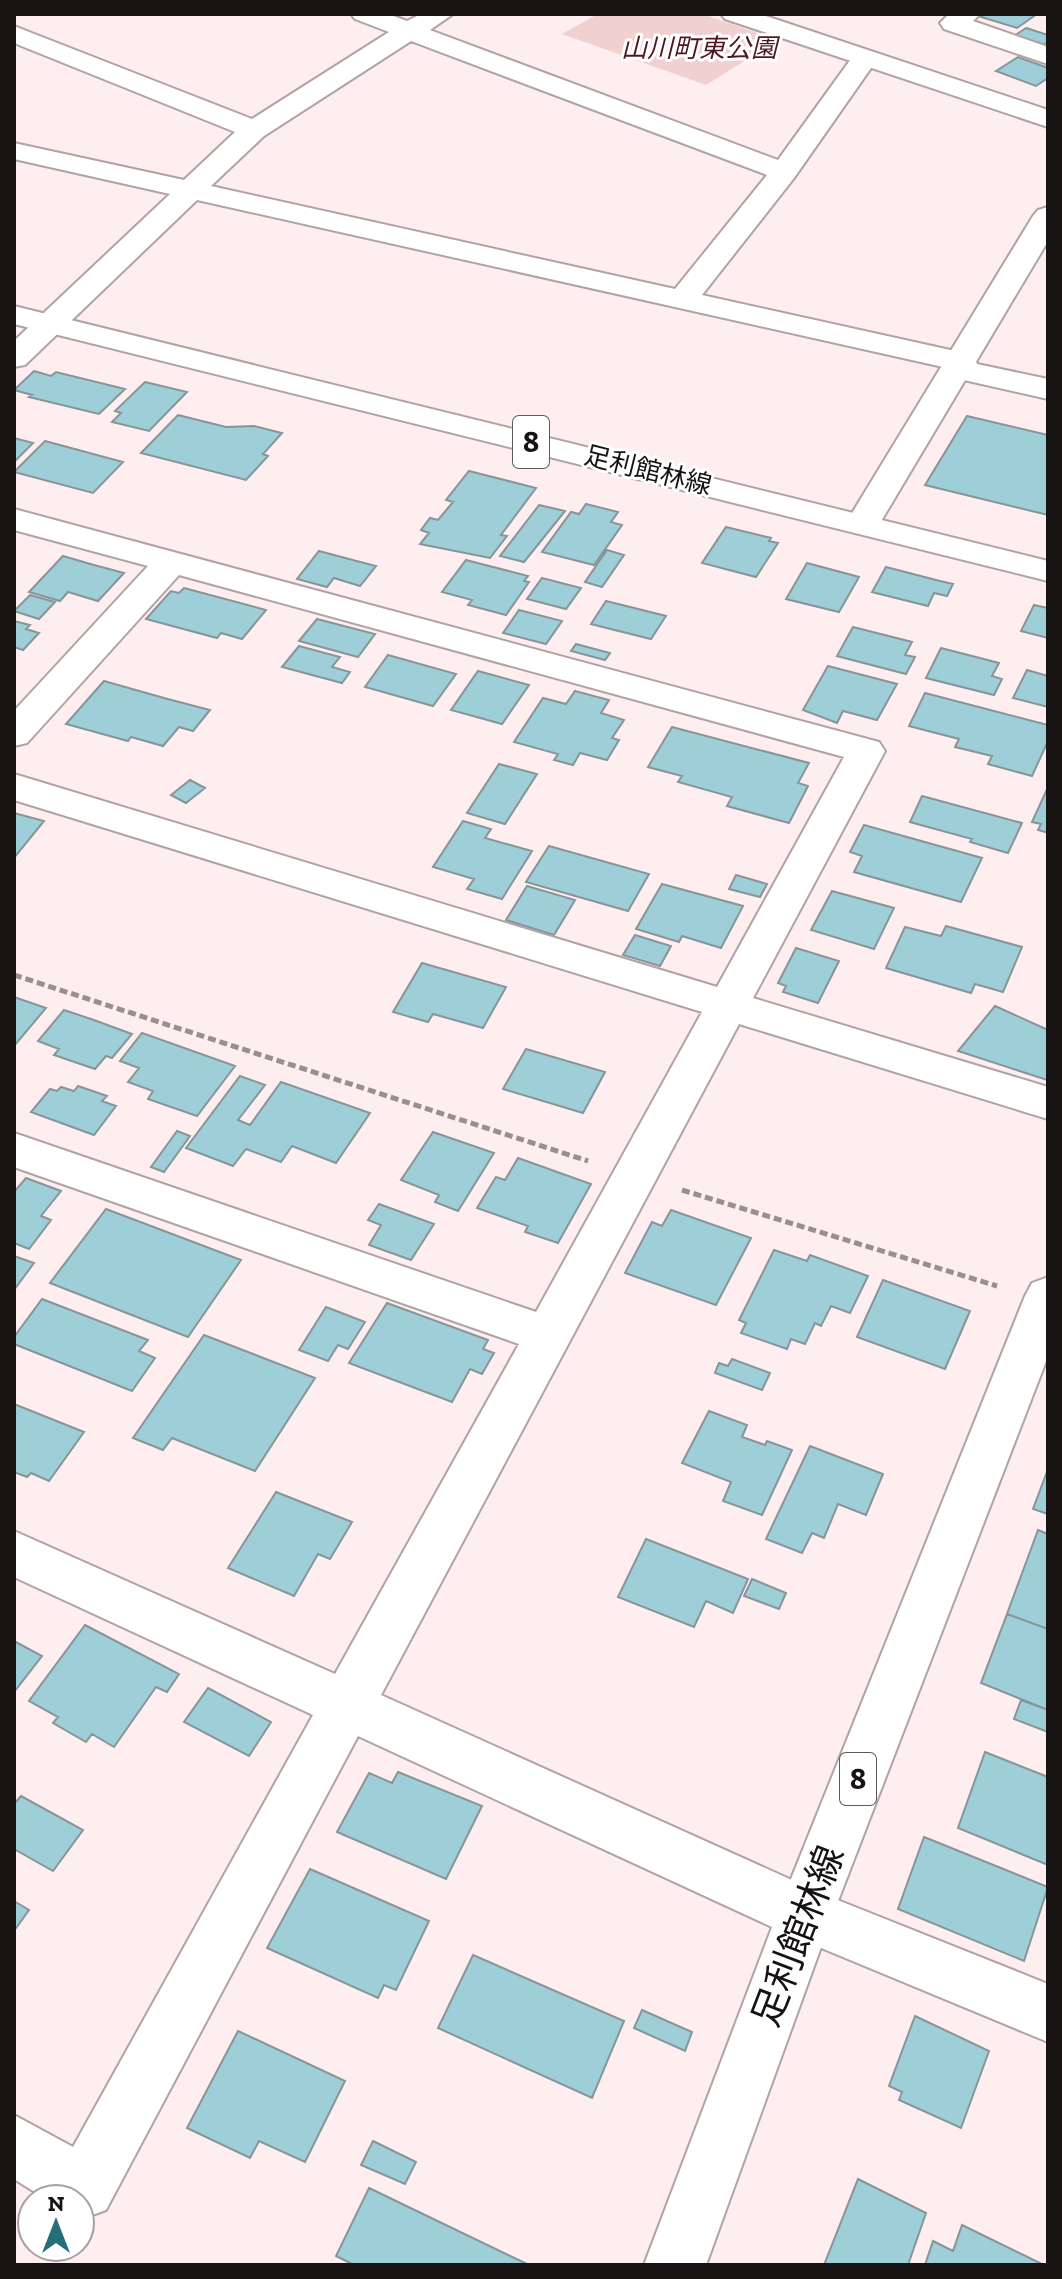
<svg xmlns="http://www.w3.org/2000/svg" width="1062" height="2279" font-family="'Zilla Slab','Noto Sans JP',serif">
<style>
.green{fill:#f0d0d1}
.building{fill:#9ecfd8;stroke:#879598;stroke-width:2}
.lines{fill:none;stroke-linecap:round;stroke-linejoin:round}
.minor-casing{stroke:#b1a3a4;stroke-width:4}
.tertiary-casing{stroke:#b1a3a4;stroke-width:4}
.primary-casing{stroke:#b1a3a4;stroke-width:4}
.path{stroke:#9a8f90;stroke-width:5;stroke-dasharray:8 4;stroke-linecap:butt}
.minor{fill:#fff;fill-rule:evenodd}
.tertiary{fill:#fff;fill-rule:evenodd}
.primary{fill:#fff;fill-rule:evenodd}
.labels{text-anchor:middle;stroke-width:6;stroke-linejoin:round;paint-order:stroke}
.far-park-label{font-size:26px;font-style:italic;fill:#4f1821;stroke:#fff}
.far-street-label{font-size:26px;fill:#181313;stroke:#fff}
.shield{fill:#fff;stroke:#5d5a5a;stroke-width:2}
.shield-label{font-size:30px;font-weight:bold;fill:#181313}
.near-street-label{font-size:38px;fill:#181313;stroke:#fff}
</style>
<rect width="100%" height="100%" fill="#feeeef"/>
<!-- green -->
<path class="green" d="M598 14H702L778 40 706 85 562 34Z"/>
<!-- building -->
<path class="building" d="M986 14H1037L1017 28 981 17Z
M1026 28 1048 35V42L1043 45 1014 36Z
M1018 57 1048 68V78L1036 86 996 71Z
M34 371 51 376 56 372 125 389 99 414 29 397 32 395 14 390Z
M145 382 187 392 149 431 112 422 121 413 115 411Z
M178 415 226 427 254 426 282 433 263 454 268 456 246 480 141 453Z
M967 416 1048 435V515L925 485Z
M14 438 33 443 14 462Z
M45 441 123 462 93 493 14 472Z
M469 471 536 488 501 535 507 536 490 558 420 544 429 533 421 530 430 518 438 520 453 502 446 500Z
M586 504 618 512 611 522 622 525 594 565 542 552 571 512 579 514Z
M539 505 565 511 524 562 500 556Z
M726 527 771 538 769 541 778 543 756 577 702 563Z
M607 550 624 555 602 587 585 582Z
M319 551 349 559 376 566 360 586 334 578 327 587 297 579Z
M63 556 94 565 124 573 98 601 68 592 60 601 29 592Z
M466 560 528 576 524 581 529 582 506 615 468 605 472 600 442 592Z
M807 563 859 577 839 612 786 599Z
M886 567 940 581 953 584 947 596 934 593 928 606 872 592Z
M542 578 581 588 566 609 527 599Z
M184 588 266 610 242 639 221 633 217 638 146 619 171 591 179 593Z
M30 595 55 602 39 619 14 611Z
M606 601 666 616 651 639 591 624Z
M1034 605 1048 608V638L1021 631Z
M519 610 562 621 546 644 503 633Z
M317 619 375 634 358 657 299 641Z
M14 621 30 625 26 629 39 633 23 650 14 647Z
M853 627 912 642 905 655 915 657 906 674 837 656Z
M576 644 610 653 605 660 571 651Z
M299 646 340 657 332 667 350 672 342 683 282 667Z
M941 648 999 663 992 676 1002 679 994 695 926 678Z
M388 655 456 674 433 706 365 687Z
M828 666 897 684 877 720 843 711 837 723 803 710Z
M1027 670 1048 676V707L1013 698Z
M478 671 529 685 502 724 451 710Z
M104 681 164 698 210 710 193 731 179 727 163 746 131 737 128 741 66 724Z
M575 691 609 700 601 713 624 720 612 738 619 740 607 760 580 753 573 765 554 760 558 754 514 742 543 698 566 704Z
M925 693 1048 725V741L1032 776 988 764 992 756 955 747 959 739 909 726Z
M672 727 809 763 798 783 808 786 789 823 727 806 732 797 678 782 682 776 648 767Z
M499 764 537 774 505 824 467 813Z
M190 780 205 788 186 803 171 795Z
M1048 787V833L1038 830 1041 824 1032 822Z
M922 796 1022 823 1008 853 970 842 972 839 910 822Z
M14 813 44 821 14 858Z
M463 821 491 829 485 838 532 851 502 899 467 889 474 879 433 867Z
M864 825 982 858 961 902 854 872 862 856 850 852Z
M549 846 649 874 628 911 526 882Z
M736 875 767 884 760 897 729 889Z
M662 884 743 906 721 948 682 936 679 942 636 929Z
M527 886 575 900 554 935 506 920Z
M832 891 894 908 874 949 811 930Z
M946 926 1022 947 1003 992 975 984 971 993 886 968 905 927 941 936Z
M635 935 671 946 660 966 623 955Z
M796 948 839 961 818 1003 783 992 786 986 778 983Z
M422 963 506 987 483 1028 433 1014 428 1022 393 1012Z
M14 997 46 1008 14 1046Z
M995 1006 1048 1030 1047 1080 958 1051Z
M64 1010 91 1019 132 1034 112 1058 106 1056 95 1069 54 1055 59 1049 38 1041Z
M142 1033 235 1066 197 1116 148 1099 153 1091 128 1082 139 1068 120 1061Z
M526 1049 605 1072 583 1113 503 1089Z
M240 1076 265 1085 238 1120 250 1125 281 1082 370 1113 336 1163 292 1146 281 1162 246 1149 233 1166 186 1148Z
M78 1086 107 1096 102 1101 116 1106 94 1135 31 1112 50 1089 57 1091 61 1087 74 1091Z
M177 1131 190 1136 164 1172 151 1167Z
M433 1132 494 1153 458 1211 435 1202 439 1195 401 1180Z
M518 1158 591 1184 558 1243 525 1232 528 1226 477 1208 496 1177 505 1180Z
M26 1178 61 1191 41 1216 51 1220 29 1249 14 1243V1192Z
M379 1204 434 1224 411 1260 369 1245 381 1225 368 1220Z
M106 1209 241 1260 188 1337 50 1283Z
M671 1210 751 1238 716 1305 625 1273 652 1222 662 1226Z
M774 1250 807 1261 810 1255 868 1276 850 1313 831 1306 821 1326 815 1323 805 1344 791 1339 787 1349 741 1333 746 1323 739 1320Z
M14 1256 34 1263 14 1290Z
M883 1280 970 1311 945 1369 857 1337Z
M42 1299 148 1340 139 1351 155 1358 132 1391 14 1344V1337Z
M387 1303 488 1340 483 1349 494 1353 482 1374 470 1369 452 1402 349 1363Z
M326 1307 365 1322 348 1349 338 1345 328 1361 299 1350Z
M204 1335 315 1378 255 1471 172 1438 163 1450 133 1438Z
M732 1359 770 1373 762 1390 715 1373 719 1363 728 1366Z
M14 1404 84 1432 49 1481 31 1473 27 1477 14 1472Z
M709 1411 747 1425 742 1437 765 1445 767 1441 792 1450 762 1515 723 1501 731 1482 682 1463Z
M810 1446 883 1474 866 1515 838 1504 824 1538 812 1533 802 1553 766 1539Z
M1048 1469V1514L1033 1509Z
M276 1492 352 1522 330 1559 318 1554 294 1596 228 1568Z
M1038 1530 1048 1534V1629L1007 1614Z
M646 1539 748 1579 733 1613 706 1601 694 1627 618 1597Z
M752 1579 786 1593 779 1609 744 1596Z
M1007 1614 1048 1629V1710L981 1683Z
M85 1625 179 1674 167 1692 156 1687 114 1747 92 1734 86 1742 53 1723 58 1717 29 1701Z
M14 1641 42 1656 14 1692Z
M208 1688 271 1722 249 1756 184 1722Z
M1021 1700 1048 1710V1732L1014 1719Z
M985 1752 1048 1777V1865L958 1828Z
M398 1772 482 1806 446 1879 337 1832 369 1773 392 1783Z
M21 1796 83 1830 53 1871 14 1849V1804Z
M924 1837 1048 1887 1024 1961 898 1909Z
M310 1869 429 1921 396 1990 384 1985 378 1998 267 1948Z
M14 1901 29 1910 14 1931Z
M473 1955 624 2021 592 2098 438 2028Z
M642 2010 692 2032 685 2051 634 2028Z
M915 2016 989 2051 961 2128 899 2100 902 2092 889 2086Z
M238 2031 345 2081 305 2162 259 2141 250 2158 187 2128Z
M373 2141 416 2162 405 2184 361 2165Z
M858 2179 926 2213 908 2265H824Z
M369 2188 529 2265H354L336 2256Z
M962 2225 1044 2265H925L933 2241 953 2251Z"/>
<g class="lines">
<!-- minor casing -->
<g class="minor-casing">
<path id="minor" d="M351 14H388L407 21 421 14H453L430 30 778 160 856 52H874L878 58 794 178 702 295 973 355 977 364 1048 379V399L946 376 943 367 197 200 25 365 14 367V341L170 194 14 159V143L184 180 235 132 14 43V26L252 119 389 32 355 19ZM411 41 767 175 675 289 211 186 264 136Z
M949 14H980L973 21 1048 47V64L944 29 940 23Z
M14 509 879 742 885 751 753 998 1048 1087V1119L739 1024 381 1695 825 1895 1048 1984V2042L785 1933 358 1736 106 2210 84 2218 80 2217V2199H46L14 2179V2115L73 2147 313 1715 14 1577V1531L335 1674 519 1344 14 1167V1133L536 1312 702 1012 14 800V774L717 987 844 757 179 575 27 743 14 746V711L148 566 14 530Z"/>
</g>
<!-- tertiary casing -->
<g class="tertiary-casing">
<path id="tertiary" d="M721 14H760L1048 110V127L725 19Z
M1048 207V241L880 523 875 530 863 533 851 530 846 523 1033 216 1038 210Z"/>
</g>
<!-- primary casing -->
<g class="primary-casing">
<path id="primary" d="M14 306 1048 561V581L14 324Z
M1048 1277V1356L833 1914 706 2265H644L777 1914 1025 1296 1032 1283Z"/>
</g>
<!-- path -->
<path class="path" d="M14 975 588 1161
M682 1190 997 1286"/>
<!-- minor -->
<use href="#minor" class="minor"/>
<!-- tertiary -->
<use href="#tertiary" class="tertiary"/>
<!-- primary -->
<use href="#primary" class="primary"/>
</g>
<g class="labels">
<!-- far-park labels -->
<g class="far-park-label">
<text x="699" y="57">山川町東公園</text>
</g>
<!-- far-street labels -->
<g class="far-street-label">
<text transform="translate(648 470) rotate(14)" y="9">足利館林線</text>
</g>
<!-- shield labels -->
<g class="shield">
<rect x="513" y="416" width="36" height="52" rx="6"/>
<rect x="840" y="1753" width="36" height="52" rx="6"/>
</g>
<g class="shield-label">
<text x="531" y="452">8</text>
<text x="858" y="1789">8</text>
</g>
<!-- near-street labels -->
<g class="near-street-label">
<text transform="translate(798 1936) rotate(-69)" y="13">足利館林線</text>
</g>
</g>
<!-- border -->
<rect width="1062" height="2279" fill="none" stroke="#181313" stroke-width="32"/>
<!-- north arrow -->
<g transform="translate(56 2223)"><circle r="38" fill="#ffffff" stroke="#a3a1a1" stroke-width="2"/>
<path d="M0-6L14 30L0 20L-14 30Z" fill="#266f7a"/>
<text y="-12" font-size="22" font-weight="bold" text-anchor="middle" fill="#181313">N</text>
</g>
</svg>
